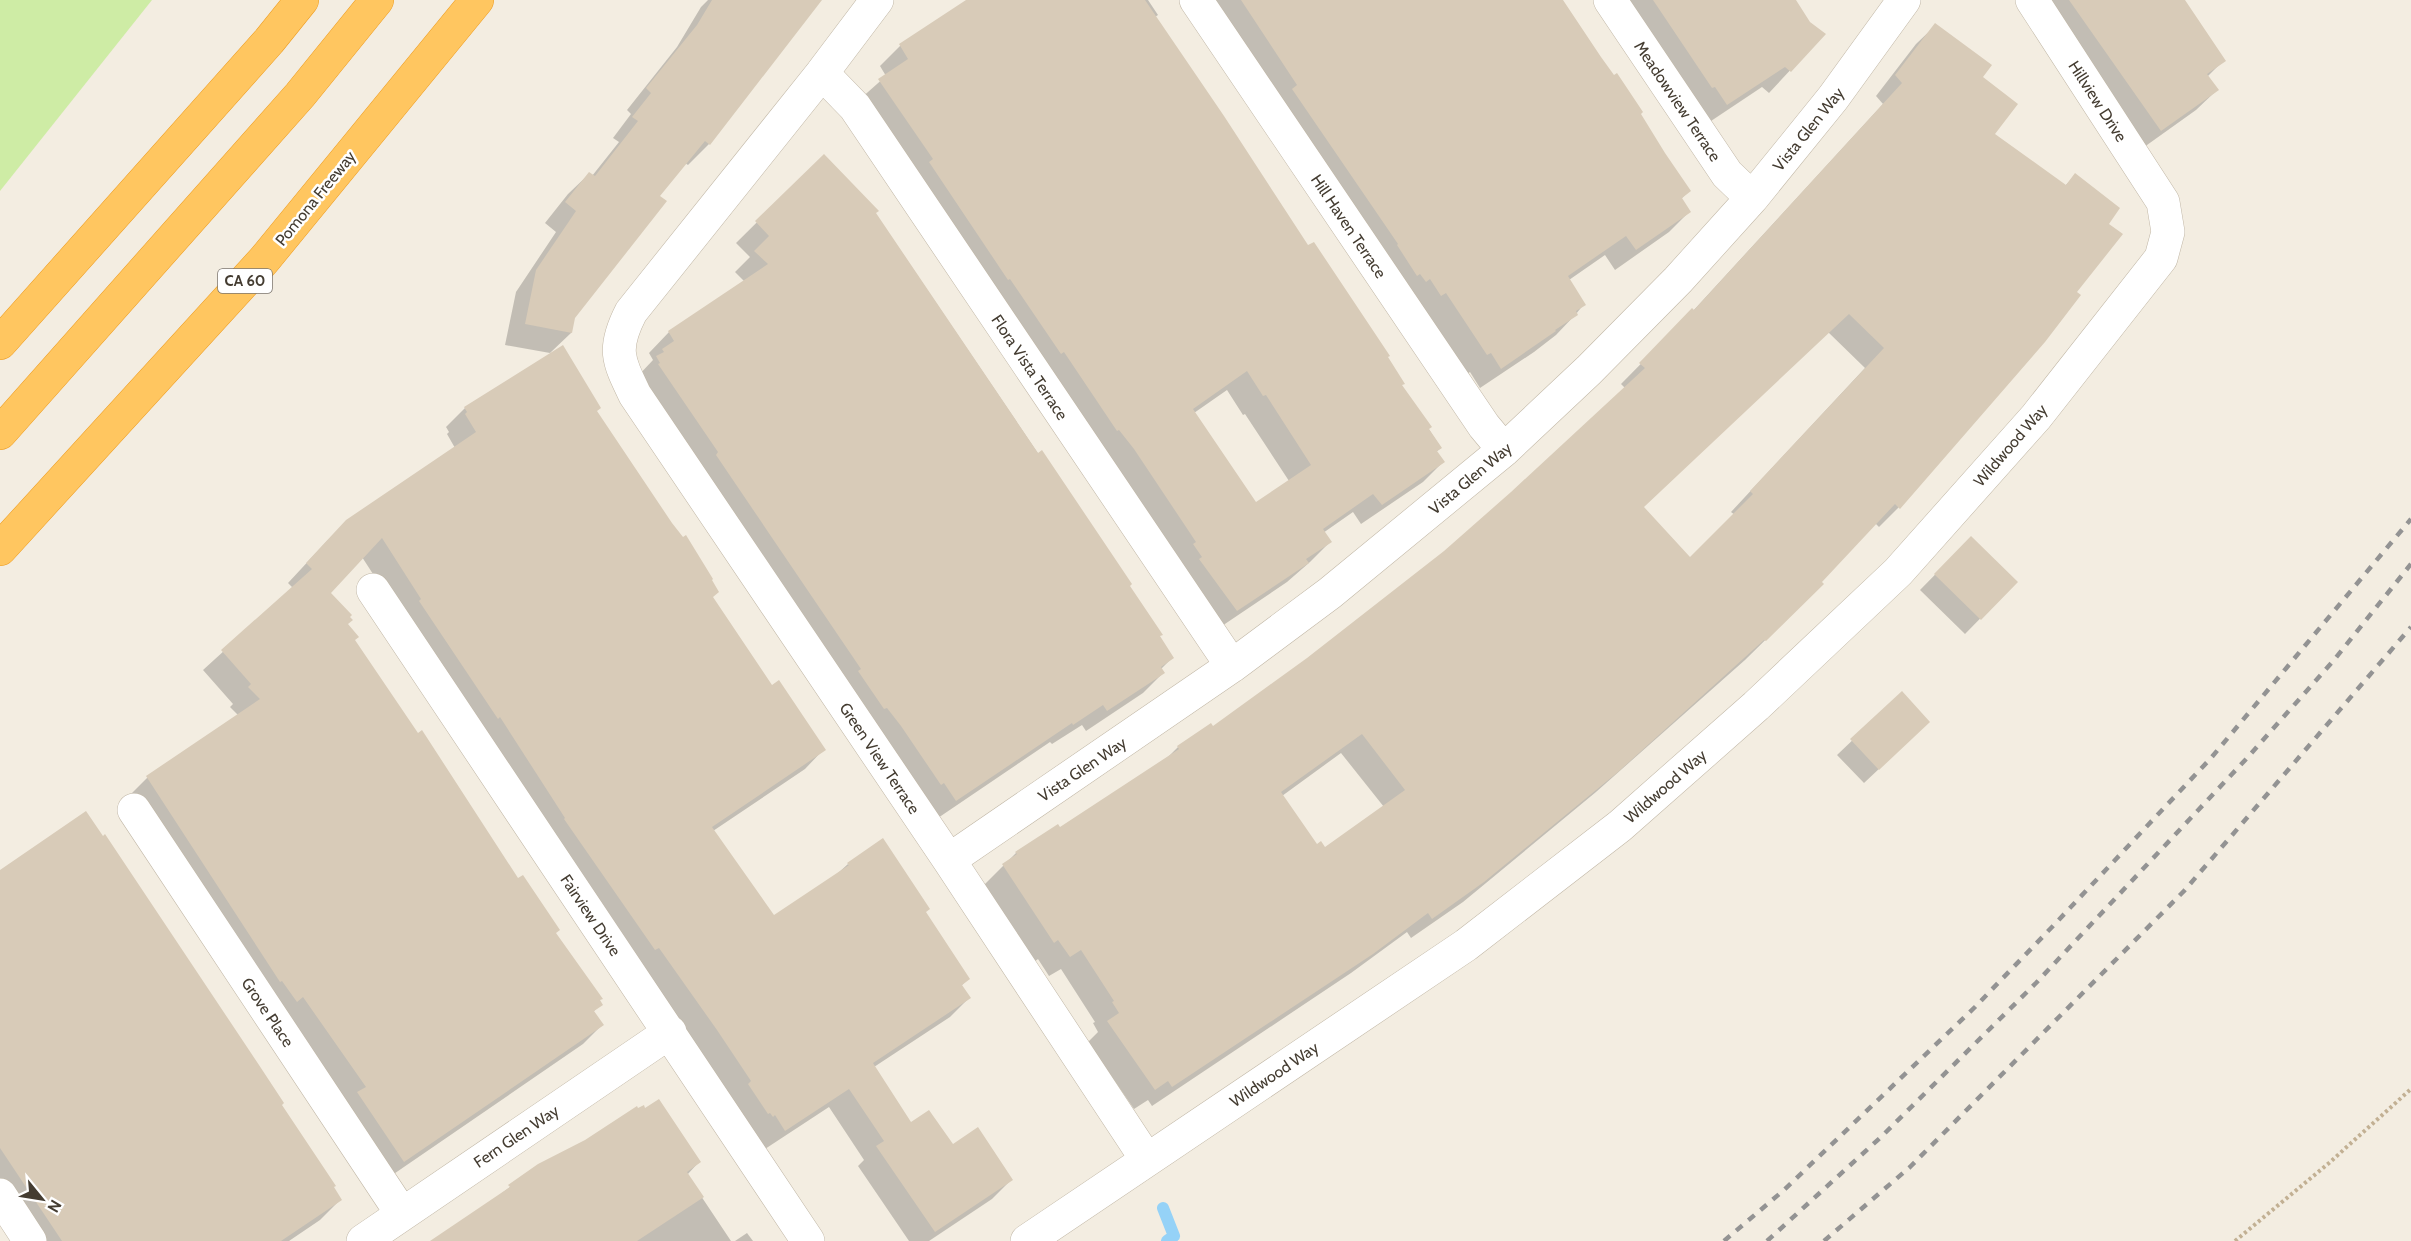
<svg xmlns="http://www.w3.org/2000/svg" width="2411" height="1241" font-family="Cabin,sans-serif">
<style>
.green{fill:#ceeca5}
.shadow{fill:#0003;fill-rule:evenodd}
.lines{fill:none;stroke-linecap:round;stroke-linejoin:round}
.stream{stroke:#95d2f7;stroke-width:12}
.building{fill:#d8cbb8;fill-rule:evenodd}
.street-casing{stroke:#c1b7a6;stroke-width:34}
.highway-casing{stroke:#ed9c21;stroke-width:34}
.path{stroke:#c2b093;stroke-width:4;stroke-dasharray:3 3;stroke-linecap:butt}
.street{stroke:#fff;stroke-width:33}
.highway{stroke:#ffc660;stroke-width:33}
.rail{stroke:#939393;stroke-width:4.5;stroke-dasharray:8 8;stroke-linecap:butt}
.labels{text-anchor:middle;stroke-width:5;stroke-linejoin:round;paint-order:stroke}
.shield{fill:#fff;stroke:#7c766f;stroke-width:1.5}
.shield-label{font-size:15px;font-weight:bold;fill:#443c31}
.street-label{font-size:16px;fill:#443c31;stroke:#fff}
</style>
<rect width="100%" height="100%" fill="#f3ede1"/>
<!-- green -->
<path class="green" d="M0 0H152L0 191Z"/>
<!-- shadow -->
<path class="shadow" d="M708 0H820L709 144 688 165 685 163 658 196 574 317 571 333 550 353 505 345 516 292 556 232 545 223 568 194 589 174 592 176 619 142 613 138 631 114 627 110 677 47 701 7Z
M969 0H1148L1158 15 1155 17 1308 247 1386 357 1401 386 1441 448 1436 452 1443 462 1423 482 1361 524 1353 512 1323 533 1330 542 1310 562 1287 582 1216 630 859 100 886 76 880 66 900 46ZM1227 390 1243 415 1245 414 1289 481 1255 504 1194 413Z
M1204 0H1562L1689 191 1681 199 1689 212 1669 232 1615 270 1605 255 1569 280 1584 304 1576 314 1556 335 1534 352 1480 388 1470 372 1467 374Z
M1616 0H1794L1809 23 1824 34 1769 93 1762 87 1705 125Z
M2034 0H2183L2224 60 2207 77 2217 90 2196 110 2140 150Z
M1936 25 1981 77 1992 134 2065 186 2075 175 1899 507 1879 527 1875 523 1820 582 1822 584 1745 660 1596 792 1463 902 1411 938 1407 932 1351 973 1152 1106 1148 1100 1134 1109 1088 1042 1098 1032 1093 1023 1095 1022 1061 969 1049 976 1038 959 1034 962 983 886 1016 853 1060 829 1165 760 1178 747 1213 728 1308 659 1445 552 1512 493 1625 388 1621 384 1693 311 1883 104 1876 96 1916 44ZM1828 332 1865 368 1731 512 1735 515 1690 559 1642 508ZM1341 753 1384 807 1325 850 1316 846 1282 796Z
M824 156 875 213 1128 586 1172 658 1161 669 1163 673 1143 693 1086 731 1082 725 1052 744 1050 742 935 820 636 378 653 360 649 353 669 332 745 282 735 272 750 257 736 243Z
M465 408 596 411 712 598 772 687 824 749 805 769 713 831 773 917 837 874 848 864 924 913 968 979 961 986 969 998 950 1017 874 1067 911 1124 1011 1180 992 1199 929 1241H909L858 1166 864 1160 829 1107 765 1149 402 619 362 557 329 593 353 641 555 933 599 1001 601 1004 593 1012 602 1025 583 1044 385 1180 128 797 147 778 239 716 230 707 233 704 203 670 293 588 288 583 327 541 455 448 447 434 449 432 446 427Z
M1971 538 2016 582 1965 634 1920 590Z
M1902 693 1914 736 1864 783 1837 755Z
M0 873 280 1105 340 1200 320 1220 289 1241H30L0 1198Z
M699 1162 687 1175 731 1241H439L539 1165Z
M747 1233 753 1241H735Z"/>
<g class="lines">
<!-- stream -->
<path class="stream" d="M1163 1208 1174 1236 1167 1241"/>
</g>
<!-- building -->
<path class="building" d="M712 0H822L710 145 705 141 660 196 667 201 575 318 572 333 525 324 536 270 576 211 565 202 589 172 595 176 638 121 632 117 651 93 646 88 697 25Z
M966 0H1145L1224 116 1308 245 1314 242 1390 356 1388 357 1405 384 1402 385 1432 427 1429 429 1442 448 1437 451 1445 462 1382 505 1373 494 1323 529 1332 542 1306 559 1309 563 1237 611 1199 559 1202 557 1193 544 1196 542 1134 449 1119 430 1117 431 1064 352 1061 354 1010 279 1008 280 929 162 933 159 878 79 908 59 899 44ZM1247 371 1263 396 1266 395 1311 465 1256 502 1193 409Z
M1241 0H1563L1601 57 1614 75 1617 73 1643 112 1641 114 1665 153 1691 191 1682 198 1691 212 1636 250 1626 236 1568 276 1586 305 1576 311 1578 315 1555 330 1556 331 1501 369 1491 353 1487 355 1446 293 1441 296 1430 279 1426 282 1420 274 1417 276 1397 245 1398 244 1292 89 1297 85Z
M1653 0H1796L1810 22 1826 34 1791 72 1785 67 1727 105 1715 87 1712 88Z
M2069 0H2185L2226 61 2207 74 2219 90 2161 131Z
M1935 23 1992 65 1983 77 2018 104 1995 134 2066 185 2075 173 2120 208 2109 224 2123 234 2077 292 2081 295 2045 342 1900 509 1895 504 1822 582 1824 584 1766 641 1764 640 1618 772 1484 882 1432 919 1428 913 1373 954 1172 1087 1168 1081 1155 1090 1107 1021 1119 1013 1112 1002 1114 1001 1081 950 1070 957 1058 940 1054 943 1002 864 1017 854 1015 852 1058 824 1060 827 1179 749 1177 746 1211 723 1213 726 1307 658 1444 551 1511 492 1645 368 1639 363 1692 308 1694 310 1902 83 1895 75ZM1849 314 1884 348 1750 491 1753 494 1690 557 1644 507ZM1362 734 1405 790 1325 847 1321 841 1317 844 1281 792Z
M824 154 879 211 876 213 1038 453 1042 450 1132 584 1130 586 1163 635 1160 636 1174 658 1161 667 1165 673 1107 711 1103 705 1073 725 1072 723 956 801 944 783 941 785 901 726 887 708 884 709 858 671 861 669 716 455 718 452 658 364 660 363 656 356 664 352 662 349 674 341 668 331 768 264 754 251 769 236 755 221Z
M563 345 601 408 597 411 672 523 683 537 686 535 713 579 712 580 719 592 713 597 772 685 779 680 826 750 712 827 774 915 849 865 847 863 883 838 930 909 926 912 970 979 962 985 971 998 873 1063 911 1122 929 1110 953 1144 978 1127 1013 1180 935 1232 876 1146 884 1141 849 1089 785 1131 775 1115 773 1117 770 1113 768 1114 748 1084 751 1081 717 1030 659 948 655 950 564 819 565 818 500 717 498 719 419 601 421 599 382 538 331 593 352 615 350 617 353 620 348 624 359 637 355 640 418 733 422 730 518 878 523 875 560 930 556 933 603 999 600 1000 603 1005 594 1011 604 1025 404 1162 357 1092 366 1087 303 997 297 1002 282 981 280 982 146 776 260 699 248 687 251 684 221 650 312 569 306 563 346 520 476 432 465 414 467 412 464 407Z
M1971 536 2018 582 1981 620 1934 574Z
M1902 691 1930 722 1879 770 1850 739Z
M86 811 103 836 105 834 259 1065 284 1103 282 1105 336 1186 334 1187 342 1200 281 1241H62L0 1148V870Z
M659 1099 701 1162 687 1172 704 1197 637 1241H430L510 1187 508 1185 538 1164 585 1140 637 1106 638 1108 644 1105 645 1108Z"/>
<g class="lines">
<!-- street casing -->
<g class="street-casing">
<path id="street" d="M877 0 822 73 631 312C612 349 618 360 635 395L949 860 1147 1160
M1196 0 1484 426 1504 450
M1610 0 1727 174 1752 198
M822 73 855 107 1232 666
M373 590 808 1241
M134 810 402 1214
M949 860 1232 666 1330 593 1504 450 1589 370 1678 280 1752 198 1833 98 1904 0
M0 1195 30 1241
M363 1241 670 1032
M1027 1241 1466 945 1620 826 1756 706 1898 572 2036 417 2161 258 2168 232 2163 202 2032 0"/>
</g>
<!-- highway casing -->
<g class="highway-casing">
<path id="highway" d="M0 343 269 41 302 0
M0 433 300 95 377 0
M0 549 264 260 477 0"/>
</g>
<!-- path -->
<path class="path" d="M2235 1241 2329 1163 2411 1089"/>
<!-- street -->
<use href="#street" class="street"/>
<!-- highway -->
<use href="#highway" class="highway"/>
<!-- rail -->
<path class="rail" d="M1724 1241 1784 1190 1975 1007 2053 926 2211 758 2411 519
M1767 1241 1881 1137 2036 983 2248 757 2334 660 2411 564
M1824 1241 1910 1167 2184 891 2411 627"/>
</g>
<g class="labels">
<!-- shield labels -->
<rect class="shield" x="218" y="269" width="54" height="24" rx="4.5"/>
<g class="shield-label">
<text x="245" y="286">CA 60</text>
</g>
<!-- street labels -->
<g class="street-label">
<text transform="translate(1678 101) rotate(56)" y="6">Meadowview Terrace</text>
<text transform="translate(2098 101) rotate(57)" y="6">Hillview Drive</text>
<text transform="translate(1808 129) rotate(-51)" y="6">Vista Glen Way</text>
<text transform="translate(315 198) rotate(-51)" y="6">Pomona Freeway</text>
<text transform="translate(1349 226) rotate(56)" y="6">Hill Haven Terrace</text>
<text transform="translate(1030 367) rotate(56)" y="6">Flora Vista Terrace</text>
<text transform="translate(2010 445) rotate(-49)" y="6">Wildwood Way</text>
<text transform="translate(1470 478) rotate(-40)" y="6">Vista Glen Way</text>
<text transform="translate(880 758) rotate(56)" y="6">Green View Terrace</text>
<text transform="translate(1082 769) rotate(-34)" y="6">Vista Glen Way</text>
<text transform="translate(1665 786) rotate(-41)" y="6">Wildwood Way</text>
<text transform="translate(591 915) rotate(56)" y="6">Fairview Drive</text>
<text transform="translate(268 1012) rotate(56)" y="6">Grove Place</text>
<text transform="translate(1274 1074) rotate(-34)" y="6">Wildwood Way</text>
<text transform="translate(516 1136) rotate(-34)" y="6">Fern Glen Way</text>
</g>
</g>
<!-- north arrow -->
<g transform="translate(42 1199) rotate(120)" stroke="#ffffff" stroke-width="4.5" paint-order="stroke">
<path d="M0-4.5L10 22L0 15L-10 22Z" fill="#443c31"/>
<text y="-9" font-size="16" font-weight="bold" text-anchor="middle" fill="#443c31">N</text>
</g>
</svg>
